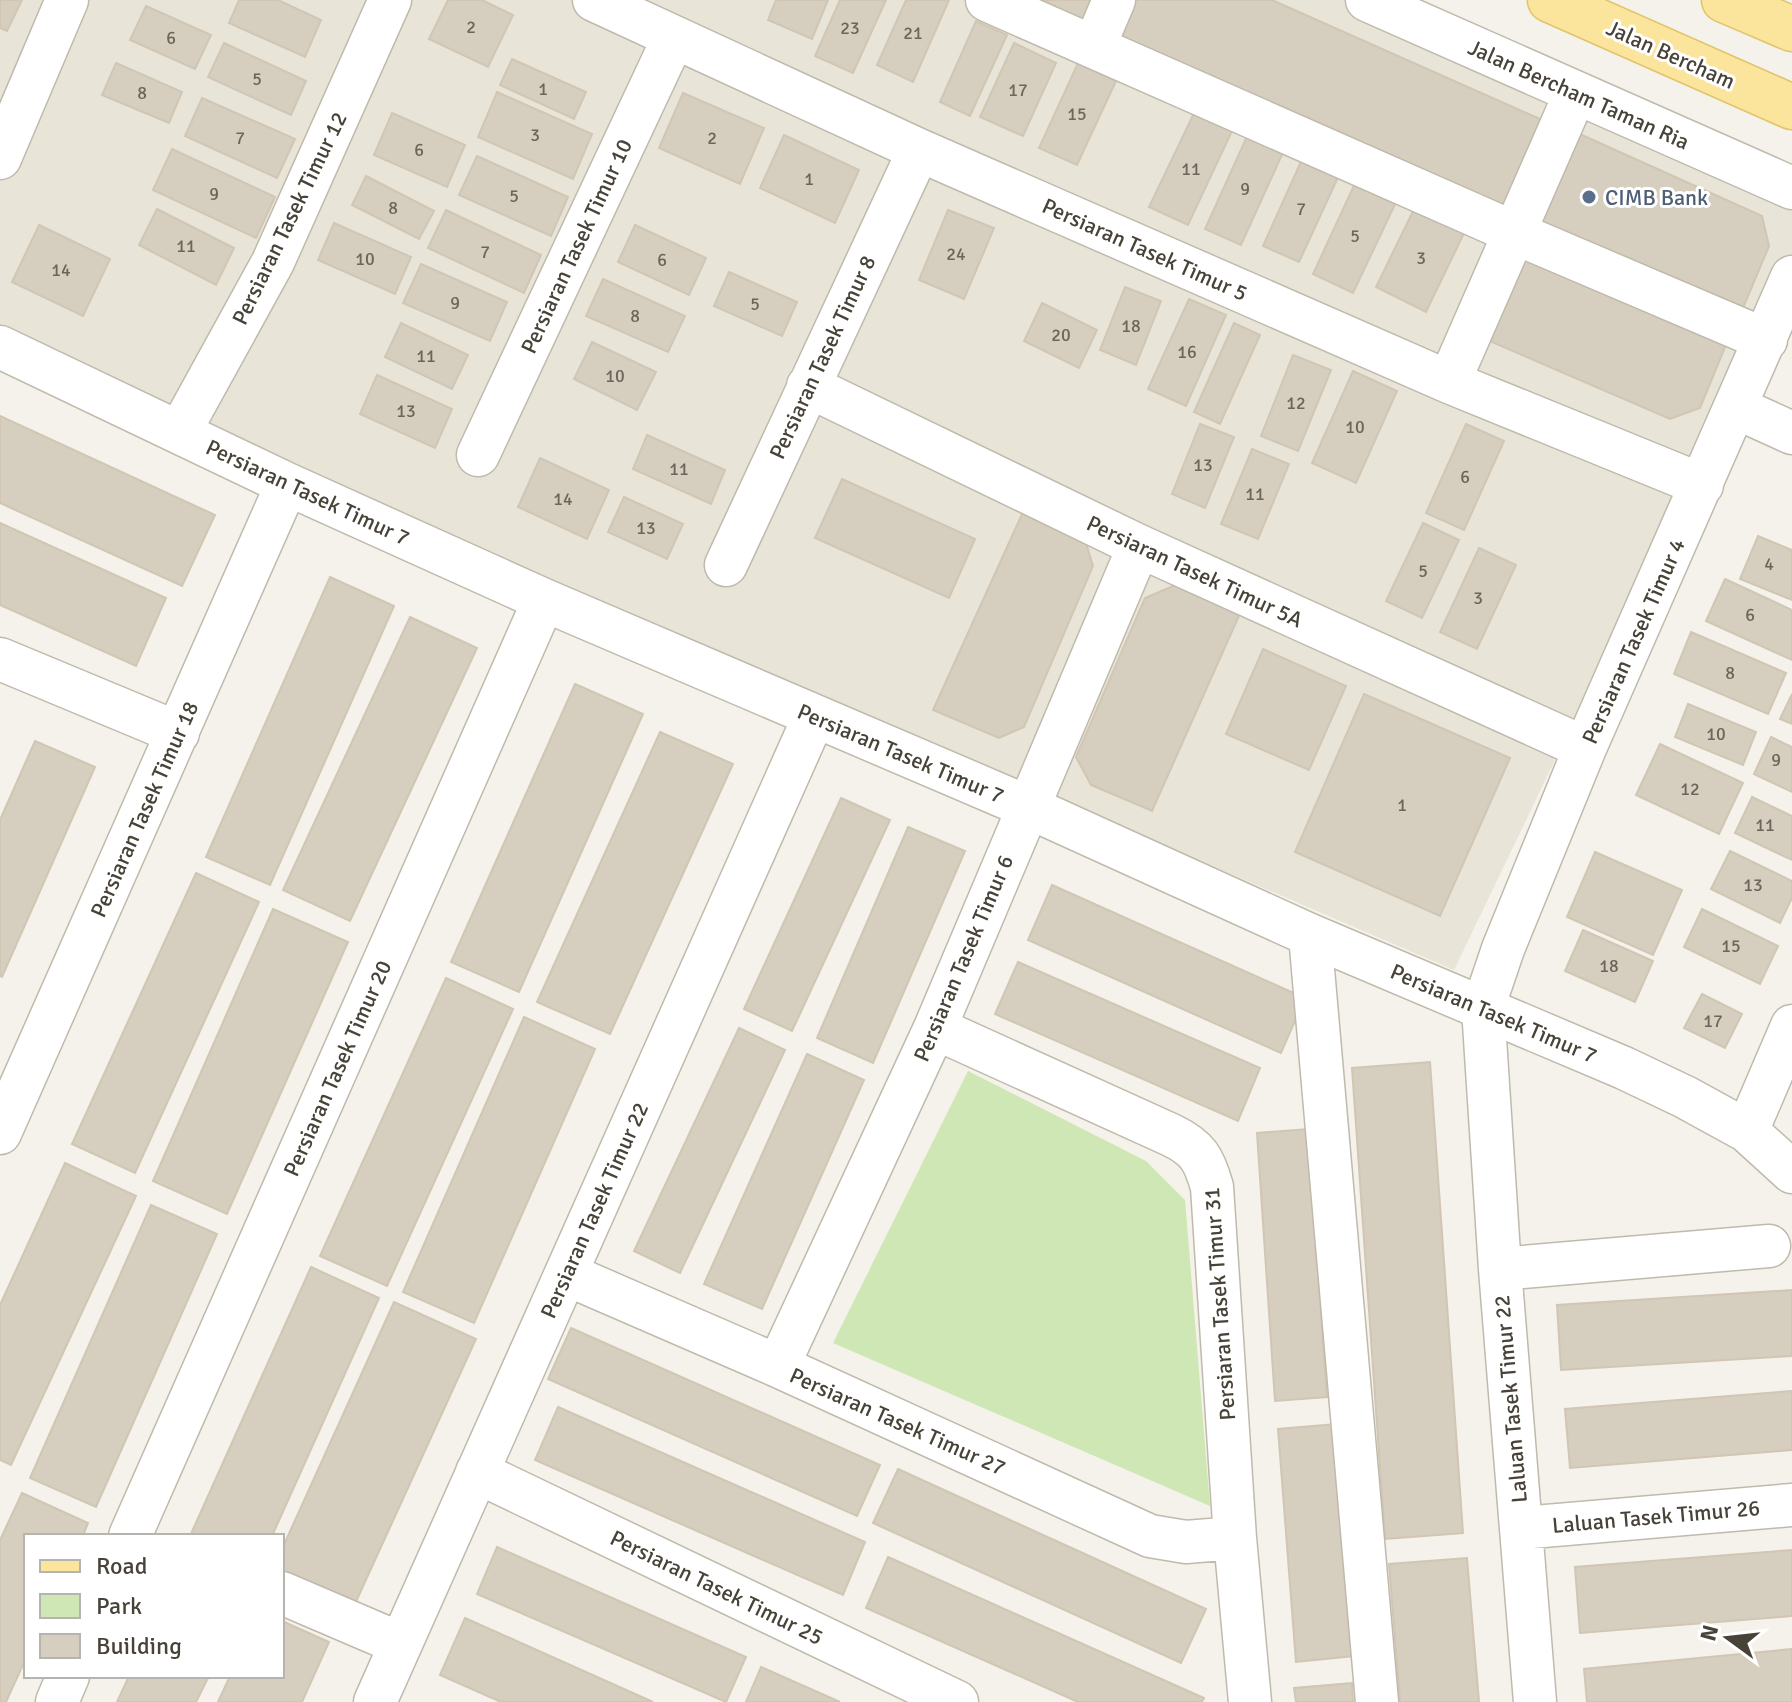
<svg xmlns="http://www.w3.org/2000/svg" width="1792" height="1702" font-family="Signika,sans-serif">
<style>
.residential{fill:#e8e4d8}
.green{fill:#cee7b4}
.building{fill:#d6cebf;stroke:#d0c6b3;stroke-width:2}
.lines{fill:none;stroke-linecap:round;stroke-linejoin:round}
.minor-casing{stroke:#c0baac;stroke-width:45}
.major-casing{stroke:#e1c36b;stroke-width:47}
.minor{stroke:#fff;stroke-width:42}
.major{stroke:#fbe59c;stroke-width:44}
.service-dot{fill:#5c6f8a;stroke:#fff;stroke-width:3}
.labels{text-anchor:middle;stroke-width:6;stroke-linejoin:round;paint-order:stroke}
.number-label{font-size:18px;fill:#6c665a}
.street-label{font-size:22px;fill:#484338;stroke:#fff}
.service-label{font-size:22px;fill:#4e5e75;stroke:#fff;text-anchor:start}
</style>
<rect width="100%" height="100%" fill="#f4f2ea"/>
<!-- residential -->
<path class="residential" d="M0 0H1377L1792 188V267L1454 970 0 344Z"/>
<!-- green -->
<path class="green" d="M968 1071 1146 1161 1185 1200 1210 1506 833 1343Z"/>
<!-- building -->
<path class="building" d="M0 0H22L7 31 0 28Z
M239 0H278L321 20 305 57 229 23Z
M448 0H482L513 15 488 67 429 39Z
M776 0H828L812 39 768 20Z
M840 0H886L853 73 815 56Z
M906 0H949L913 82 877 65Z
M1022 0H1105L1078 25Z
M1130 0H1272L1549 123 1513 211 1122 44 1117 28Z
M146 6 211 35 195 69 130 40Z
M976 21 1007 35 970 116 940 102Z
M224 43 306 81 291 115 208 77Z
M1014 43 1056 63 1023 136 980 117Z
M512 59 586 92 574 119 500 85Z
M116 63 182 92 169 123 102 95Z
M1078 63 1116 81 1077 165 1039 148Z
M497 92 592 134 573 179 478 137Z
M683 93 764 128 740 184 659 148Z
M202 98 295 139 277 178 185 136Z
M392 113 465 145 447 187 374 155Z
M1194 113 1232 131 1188 225 1149 207Z
M1573 131 1762 216 1769 246 1741 313 1545 233 1538 213Z
M1249 132 1285 148 1241 245 1205 229Z
M784 135 859 170 835 223 760 188Z
M172 149 275 197 256 238 153 190Z
M477 156 568 197 551 236 459 195Z
M1303 157 1340 173 1299 262 1263 246Z
M366 176 434 211 419 239 352 205Z
M1357 179 1398 198 1353 293 1313 274Z
M1416 205 1466 229 1426 312 1376 287Z
M157 209 234 248 216 285 139 245Z
M446 210 541 255 524 293 428 248Z
M948 210 994 228 964 299 919 280Z
M334 223 411 257 395 294 318 260Z
M39 225 110 259 83 316 12 282Z
M635 225 706 258 689 295 618 262Z
M1535 250 1730 335 1700 408 1670 419 1485 339 1516 262Z
M421 264 507 302 490 341 403 303Z
M729 272 797 302 782 336 714 306Z
M603 279 685 316 668 352 586 316Z
M1125 287 1161 301 1136 365 1100 350Z
M1189 299 1226 315 1186 406 1148 389Z
M1042 303 1097 330 1079 368 1024 341Z
M401 323 468 355 452 389 385 357Z
M1234 323 1260 335 1220 424 1194 412Z
M592 342 656 372 637 410 574 379Z
M1293 355 1331 370 1298 451 1261 436Z
M1353 371 1397 391 1356 483 1312 463Z
M377 375 452 409 435 448 360 414Z
M0 416 215 515 182 586 0 503Z
M1200 424 1234 437 1205 508 1172 494Z
M1466 424 1504 441 1464 530 1426 513Z
M647 435 725 470 711 504 633 469Z
M1252 449 1289 464 1258 539 1221 524Z
M540 458 609 490 587 539 518 507Z
M842 479 975 539 949 598 815 538Z
M624 497 683 524 667 559 608 532Z
M1023 512 1085 540 1093 566 1024 727 999 738 933 710Z
M0 523 166 598 136 666 0 605Z
M1423 523 1459 540 1422 618 1386 601Z
M1758 536 1792 550V600L1740 579Z
M1479 548 1516 565 1477 649 1440 632Z
M330 577 394 606 270 885 206 857Z
M1725 579 1792 610V660L1706 621Z
M1182 582 1242 609 1152 811 1091 785 1076 757 1145 598Z
M410 617 477 648 350 921 283 890Z
M1691 632 1786 673 1768 714 1674 674Z
M1263 649 1346 686 1309 770 1226 734Z
M575 684 643 714 519 992 451 962Z
M1364 694 1510 758 1440 916 1295 852Z
M1792 694V724L1780 719Z
M1688 704 1756 732 1743 765 1675 737Z
M660 732 733 764 610 1034 537 1002Z
M1771 737 1792 747V792L1754 774Z
M35 741 95 767 2 977 0 976V820Z
M1660 744 1743 783 1719 834 1636 795Z
M1752 797 1792 816V860L1735 833Z
M841 798 890 820 792 1031 744 1009Z
M908 827 965 851 873 1063 817 1038Z
M1730 851 1792 881V898L1780 923 1711 889Z
M1595 852 1682 890 1653 955 1567 917Z
M196 873 259 902 135 1173 72 1144Z
M1052 885 1305 998 1281 1053 1028 940Z
M273 909 348 942 227 1214 153 1181Z
M1702 909 1778 946 1760 984 1684 947Z
M1583 930 1653 961 1635 1002 1565 971Z
M1018 962 1260 1068 1238 1121 995 1014Z
M446 978 513 1009 387 1286 320 1256Z
M1702 994 1742 1014 1725 1048 1684 1028Z
M524 1017 595 1049 474 1323 403 1292Z
M739 1028 785 1050 680 1273 634 1251Z
M807 1054 864 1080 762 1309 704 1284Z
M1430 1062 1463 1533 1385 1539 1352 1068Z
M1308 1129 1327 1397 1275 1401 1257 1133Z
M65 1163 136 1196 11 1465 0 1460V1305Z
M151 1205 217 1234 96 1507 30 1478Z
M311 1267 379 1298 272 1536H190Z
M1792 1290V1356L1561 1370 1557 1305Z
M394 1302 476 1339 349 1617 282 1587V1549Z
M571 1328 880 1465 857 1516 548 1379Z
M1792 1391V1450L1570 1468 1565 1409Z
M558 1407 865 1542 843 1595 535 1460Z
M1336 1424 1354 1656 1296 1662 1278 1429Z
M898 1469 1206 1609 1181 1663 873 1523Z
M22 1493 88 1523 83 1536H26V1658L6 1702H0V1540Z
M497 1547 746 1657 726 1702 477 1594Z
M1792 1550V1616L1580 1633 1575 1567Z
M888 1557 1204 1698 1202 1702H1078L866 1608Z
M1467 1558 1479 1702H1400L1389 1564Z
M465 1618 653 1702H501L440 1675Z
M282 1621 329 1642 302 1702H218L230 1676H282Z
M1792 1649V1702H1587L1584 1669Z
M761 1667 840 1702H746Z
M129 1676H209L196 1702H117Z
M1352 1683 1353 1702H1296L1294 1688Z"/>
<g class="lines">
<!-- minor casing -->
<g class="minor-casing">
<path id="minor" d="M594 0 919 150 1449 382 1702 485
M987 0 1515 233 1766 340
M1367 0 1792 188
M1094 47 1114 0
M0 158 67 0
M0 347 287 484 544 600 1028 807 1310 935 1624 1068 1685 1097 1747 1131 1792 1172
M1449 382 1575 94
M808 386 1139 546 1585 748
M1737 408 1792 433
M180 431 273 262 390 0
M478 455 674 37
M726 565 919 150
M0 659 178 733
M1310 935 1377 1702
M935 1028 1171 1135C1198 1148 1204 1159 1212 1187L1235 1538 1250 1702
M1747 1131 1792 1026
M0 1133 287 484
M1500 1269 1483 1008 1503 949 1585 748 1792 277
M566 1274 778 1366 1150 1536 1186 1542 1235 1538
M778 1366 935 1028 1139 546
M477 1472 957 1702
M1521 1528 1792 1505
M130 1536 544 600
M282 1593 401 1644
M57 1702 68 1676
M375 1702 814 717
M1535 1702 1500 1269 1769 1246"/>
</g>
<!-- major casing -->
<g class="major-casing">
<path id="major" d="M1550 0 1792 107
M1724 0 1792 29"/>
</g>
<!-- minor -->
<use href="#minor" class="minor"/>
<!-- major -->
<use href="#major" class="major"/>
</g>
<!-- markers -->
<circle class="service-dot" cx="1589" cy="197" r="8"/>
<g class="labels">
<!-- number labels -->
<g class="number-label">
<text x="471" y="33">2</text>
<text x="850" y="34">23</text>
<text x="913" y="39">21</text>
<text x="171" y="44">6</text>
<text x="257" y="85">5</text>
<text x="543" y="95">1</text>
<text x="1018" y="96">17</text>
<text x="142" y="99">8</text>
<text x="1077" y="120">15</text>
<text x="535" y="141">3</text>
<text x="240" y="144">7</text>
<text x="712" y="144">2</text>
<text x="419" y="156">6</text>
<text x="1191" y="175">11</text>
<text x="809" y="185">1</text>
<text x="1245" y="195">9</text>
<text x="214" y="200">9</text>
<text x="514" y="202">5</text>
<text x="393" y="214">8</text>
<text x="1301" y="215">7</text>
<text x="1355" y="242">5</text>
<text x="186" y="252">11</text>
<text x="485" y="258">7</text>
<text x="956" y="260">24</text>
<text x="1421" y="264">3</text>
<text x="365" y="265">10</text>
<text x="662" y="266">6</text>
<text x="61" y="276">14</text>
<text x="455" y="309">9</text>
<text x="755" y="310">5</text>
<text x="635" y="322">8</text>
<text x="1131" y="332">18</text>
<text x="1061" y="341">20</text>
<text x="1187" y="358">16</text>
<text x="426" y="362">11</text>
<text x="615" y="382">10</text>
<text x="1296" y="409">12</text>
<text x="406" y="417">13</text>
<text x="1355" y="433">10</text>
<text x="1203" y="471">13</text>
<text x="679" y="475">11</text>
<text x="1465" y="483">6</text>
<text x="1255" y="500">11</text>
<text x="563" y="505">14</text>
<text x="646" y="534">13</text>
<text x="1769" y="570">4</text>
<text x="1423" y="577">5</text>
<text x="1478" y="604">3</text>
<text x="1750" y="621">6</text>
<text x="1730" y="679">8</text>
<text x="1716" y="740">10</text>
<text x="1776" y="766">9</text>
<text x="1690" y="795">12</text>
<text x="1402" y="811">1</text>
<text x="1765" y="831">11</text>
<text x="1753" y="891">13</text>
<text x="1731" y="952">15</text>
<text x="1609" y="972">18</text>
<text x="1713" y="1027">17</text>
</g>
<!-- street labels -->
<g class="street-label">
<text transform="translate(1671 54) rotate(24)" y="8">Jalan Bercham</text>
<text transform="translate(1579 94) rotate(24)" y="8">Jalan Bercham Taman Ria</text>
<text transform="translate(289 218) rotate(-64)" y="8">Persiaran Tasek Timur 12</text>
<text transform="translate(576 246) rotate(-65)" y="8">Persiaran Tasek Timur 10</text>
<text transform="translate(1145 249) rotate(24)" y="8">Persiaran Tasek Timur 5</text>
<text transform="translate(822 357) rotate(-65)" y="8">Persiaran Tasek Timur 8</text>
<text transform="translate(308 492) rotate(25)" y="8">Persiaran Tasek Timur 7</text>
<text transform="translate(1195 571) rotate(25)" y="8">Persiaran Tasek Timur 5A</text>
<text transform="translate(1633 641) rotate(-66)" y="8">Persiaran Tasek Timur 4</text>
<text transform="translate(901 753) rotate(23)" y="8">Persiaran Tasek Timur 7</text>
<text transform="translate(144 809) rotate(-66)" y="8">Persiaran Tasek Timur 18</text>
<text transform="translate(963 958) rotate(-67)" y="8">Persiaran Tasek Timur 6</text>
<text transform="translate(1494 1013) rotate(23)" y="8">Persiaran Tasek Timur 7</text>
<text transform="translate(337 1068) rotate(-66)" y="8">Persiaran Tasek Timur 20</text>
<text transform="translate(594 1210) rotate(-66)" y="8">Persiaran Tasek Timur 22</text>
<text transform="translate(1219 1304) rotate(-94)" y="8">Persiaran Tasek Timur 31</text>
<text transform="translate(1510 1399) rotate(-95)" y="8">Laluan Tasek Timur 22</text>
<text transform="translate(898 1421) rotate(24)" y="8">Persiaran Tasek Timur 27</text>
<text transform="translate(1656 1516) rotate(-5)" y="8">Laluan Tasek Timur 26</text>
<text transform="translate(717 1587) rotate(26)" y="8">Persiaran Tasek Timur 25</text>
</g>
<!-- service labels -->
<g class="service-label">
<text x="1605" y="205">CIMB Bank</text>
</g>
</g>
<!-- legend -->
<rect x="24" y="1534" width="260" height="144" fill="#ffffff" stroke="#b6b4af" stroke-width="2"/>
<rect x="40" y="1560" width="40" height="12" fill="#fbe59c" stroke="#b6b4af" stroke-width="2"/>
<text x="96" y="1574" font-size="24" fill="#484338">Road</text>
<rect x="40" y="1594" width="40" height="24" fill="#cee7b4" stroke="#b6b4af" stroke-width="2"/>
<text x="96" y="1614" font-size="24" fill="#484338">Park</text>
<rect x="40" y="1634" width="40" height="24" fill="#d6cebf" stroke="#b6b4af" stroke-width="2"/>
<text x="96" y="1654" font-size="24" fill="#484338">Building</text>
<!-- north arrow -->
<g transform="translate(1728 1638) rotate(285)" stroke="#ffffff" stroke-width="6" paint-order="stroke">
<path d="M0-6L14 30L0 20L-14 30Z" fill="#484338"/>
<text y="-12" font-size="22" font-weight="bold" text-anchor="middle" fill="#484338">N</text>
</g>
</svg>
